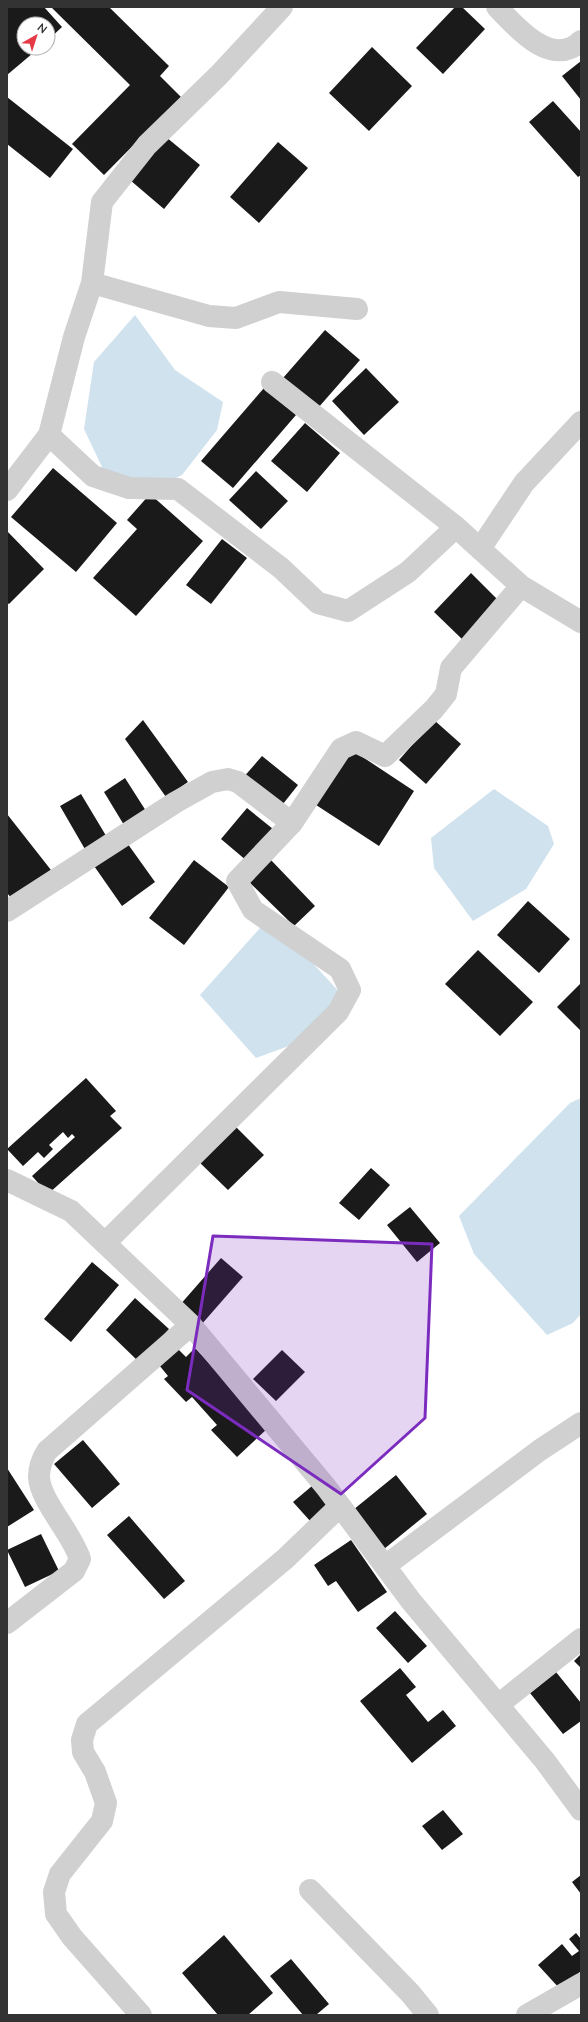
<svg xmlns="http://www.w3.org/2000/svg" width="588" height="2022" font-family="Lato,sans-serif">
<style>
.water{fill:#cfe2ee}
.building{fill:#1a1a1a}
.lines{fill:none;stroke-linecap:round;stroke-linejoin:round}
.minor{stroke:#d0d0d0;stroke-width:22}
.tertiary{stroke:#d0d0d0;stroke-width:22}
.marked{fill:#7b2cbf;fill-opacity:0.2;stroke:#7b2cbf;stroke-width:3;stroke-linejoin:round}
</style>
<rect width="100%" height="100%" fill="#fff"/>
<!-- water -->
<path class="water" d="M135 315 175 370 223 402 217 430 182 475 148 492 103 469 84 429 94 362Z
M494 789 548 826 554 844 526 889 473 921 434 868 431 838Z
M270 917 343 996 308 1039 256 1058 200 995Z
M581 1098V1314L573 1323 547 1335 474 1254 459 1216 570 1103Z"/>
<!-- building -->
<path class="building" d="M7 7H44L62 27 48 40V24H24V48H39L7 75Z
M51 7H109L169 66 160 76 181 97 104 175 72 144 130 85Z
M455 7H462L485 29 443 74 416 48Z
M372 47 412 86 369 131 329 93Z
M581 61V100L562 76Z
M7 97 73 149 50 178 7 144Z
M553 101 581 132V175L578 177 529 122Z
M166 137 200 165 164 209 130 180Z
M278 142 308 168 259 223 230 197Z
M325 330 360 360 318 408 283 378Z
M366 368 399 402 364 435 332 401Z
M264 388 296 415 233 488 201 461Z
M305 423 340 453 307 492 271 461Z
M53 468 117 523 76 572 11 517Z
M256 471 288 501 261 529 229 500Z
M150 494 203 541 136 616 93 578 137 529 127 520Z
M7 531 44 569 9 604 7 603Z
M222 539 247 558 211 604 186 585Z
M471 573 500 602 463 640 434 612Z
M143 720 188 782 166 797 125 739Z
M434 720 461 744 426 784 399 760Z
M349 748 414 791 379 846 313 803Z
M262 756 298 785 279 809 242 779Z
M125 778 146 811 124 825 104 792Z
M81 794 108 839 86 851 60 806Z
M247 808 273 829 247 861 221 839Z
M7 814 51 870 13 900 7 893Z
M125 840 155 882 122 906 92 863Z
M270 859 315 906 294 926 248 881Z
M194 860 229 887 184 945 149 918Z
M528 901 570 939 539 973 497 935Z
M478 950 533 1002 500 1036 445 984Z
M581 983V1031L557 1007Z
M86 1078 116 1111 110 1116 122 1128 48 1194 32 1176 75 1137 72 1134 68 1138 63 1132 49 1145 53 1149 44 1158 38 1152 23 1166 7 1149Z
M232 1123 264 1155 228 1190 196 1159Z
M371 1168 390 1185 359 1220 339 1203Z
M410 1207 440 1243 417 1262 387 1225Z
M221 1258 243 1277 201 1325 179 1306Z
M92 1262 119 1285 71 1342 44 1319Z
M135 1298 169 1329 139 1362 106 1330Z
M177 1348 186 1357 194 1349H196L268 1428 237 1457 211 1430 217 1425 192 1397 186 1402 164 1379 168 1376 159 1365Z
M282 1350 305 1372 276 1401 253 1379Z
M83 1440 120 1484 92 1508 54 1464Z
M7 1468 34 1510 7 1527Z
M396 1475 427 1514 384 1549 353 1510Z
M312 1486 330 1507 311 1522 293 1502Z
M129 1516 185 1581 164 1599 107 1535Z
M41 1534 59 1571 25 1587 7 1550Z
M351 1540 387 1592 358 1612 336 1581 328 1586 314 1565Z
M395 1611 427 1646 408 1663 376 1628Z
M581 1654V1668L574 1661Z
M400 1668 416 1687 406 1695 428 1722 443 1710 456 1726 412 1763 360 1701Z
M556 1672 581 1703V1721L563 1734 530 1693Z
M443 1810 463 1834 442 1850 422 1826Z
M581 1875V1894L572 1882Z
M576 1933 581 1939V1971L560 1989 538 1965 562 1944 572 1956 579 1951 569 1939Z
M224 1935 273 1993 248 2015H218L182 1973Z
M291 1959 329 2004 316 2015H303L270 1976Z"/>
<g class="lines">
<!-- minor -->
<path class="minor" d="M497 7C516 27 552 69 581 41
M92 283 209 316 236 318 279 302 357 309
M272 382 456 527
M49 435 93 476 129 488 178 489 281 568 318 603 348 611 408 572 456 527 521 586 581 622
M7 490 49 435 74 337 92 283 102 202 147 145 219 75 282 7
M480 549 524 483 581 422
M7 911 176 802 212 782 228 779 238 782 292 823
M105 1243 338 1012 350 990 340 969 253 910 237 881 292 823 341 749 356 742 385 756 434 709 446 694 451 668 521 586
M385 1566 540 1450 581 1423
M7 1623 74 1571 80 1559C72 1533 40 1501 39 1477 39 1467 42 1459 47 1451L191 1325
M498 1705 581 1639
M310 1890 410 1993 428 2015
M141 2015 72 1937 56 1914 54 1892 60 1874 102 1821 106 1803 95 1772 83 1752 82 1740 87 1724 285 1559 340 1506
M527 2015 581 1984"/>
<!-- tertiary -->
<path class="tertiary" d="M7 1180 71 1211 191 1325 326 1487 411 1601 545 1761 581 1810"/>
</g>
<!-- marked area -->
<path class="marked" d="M213 1236 432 1244 425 1418 341 1494 187 1390Z"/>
<!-- border -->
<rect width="588" height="2022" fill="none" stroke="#333333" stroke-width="16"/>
<!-- north arrow -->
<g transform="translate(36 36) rotate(39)"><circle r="19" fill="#ffffff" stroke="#adadad"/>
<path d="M0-3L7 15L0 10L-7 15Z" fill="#e63946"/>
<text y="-6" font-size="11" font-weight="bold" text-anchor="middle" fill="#333333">N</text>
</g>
</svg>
